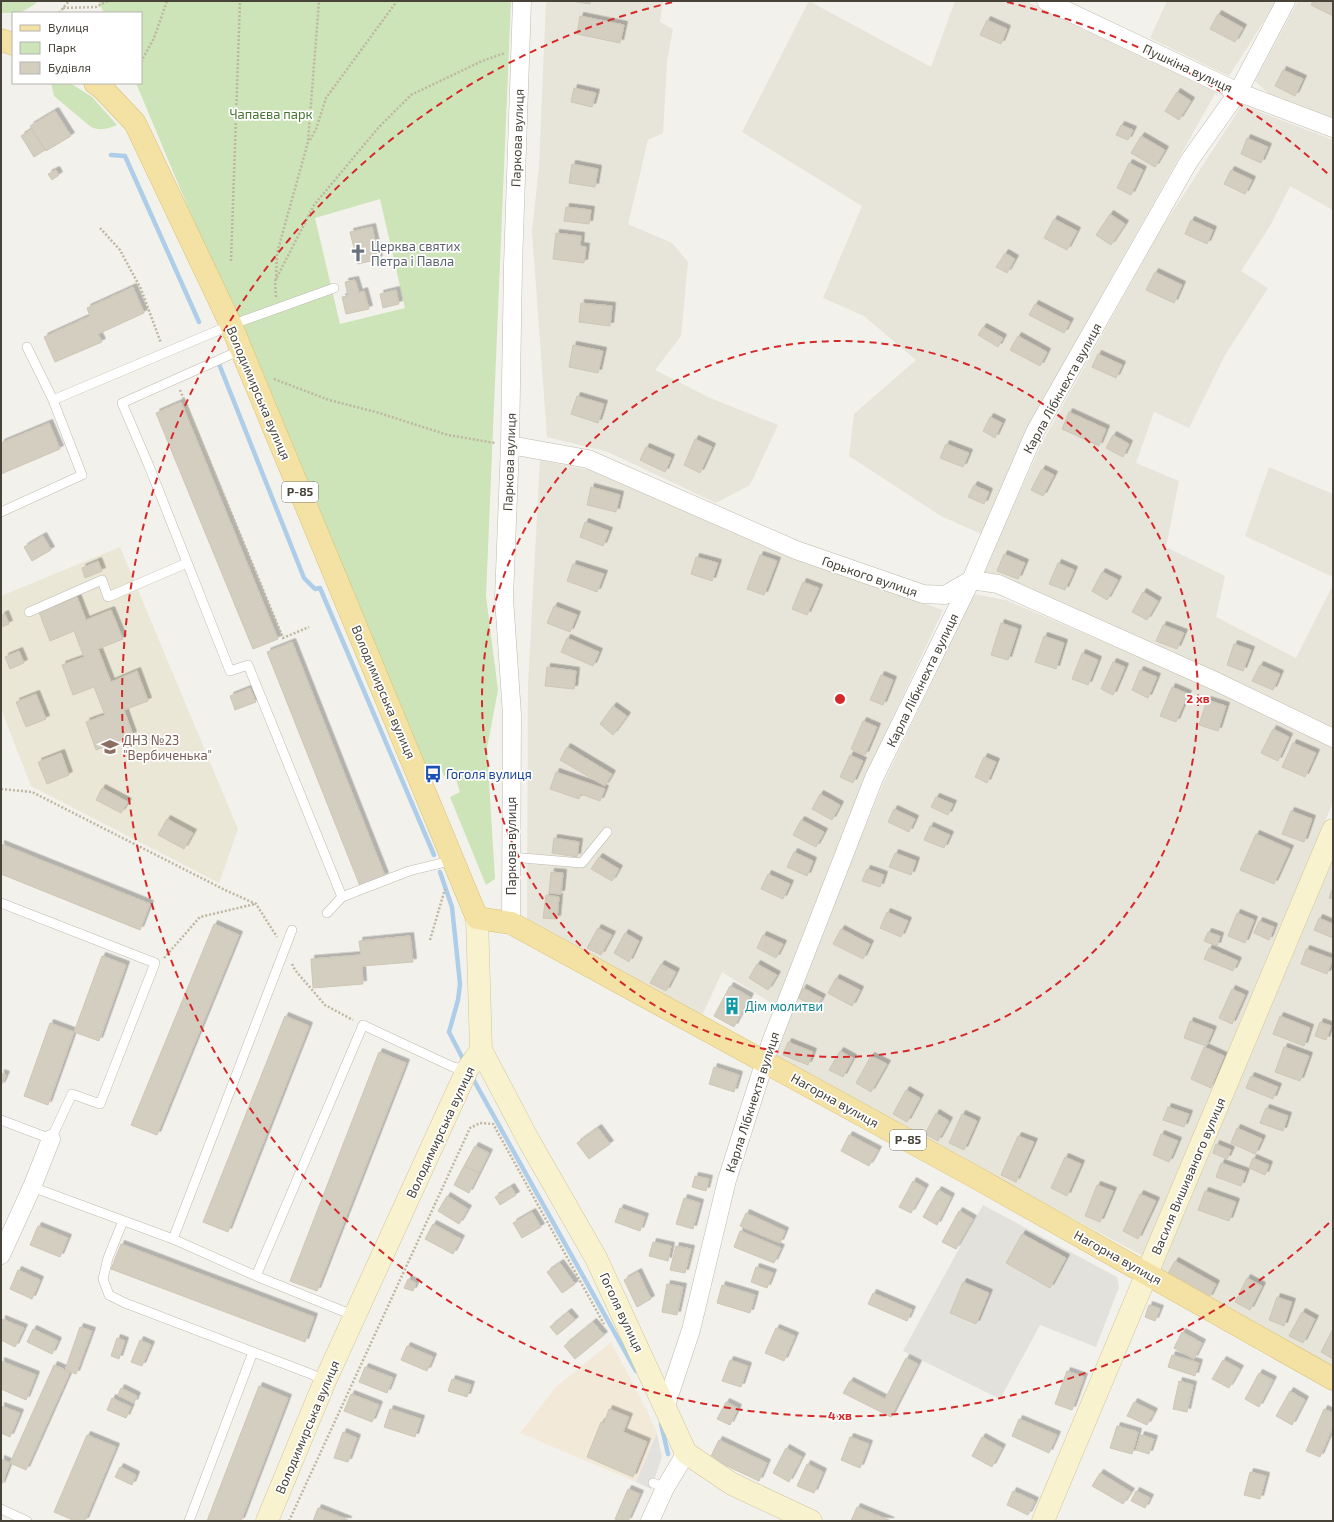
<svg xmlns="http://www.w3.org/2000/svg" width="1334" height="1522" font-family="'Exo 2',sans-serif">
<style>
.residential{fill:#e7e4d9}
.commercial{fill:#f3e9d9}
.industrial{fill:#e3e1dc}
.education{fill:#ebe7d6}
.green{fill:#cde3b8;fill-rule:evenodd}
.parking{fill:#e3e1de}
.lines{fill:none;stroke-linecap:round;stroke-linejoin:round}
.stream{stroke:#aecde9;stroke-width:4.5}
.building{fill:#d4cec1;stroke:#cec6b5;filter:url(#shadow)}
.lane-casing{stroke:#bebaae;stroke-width:10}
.street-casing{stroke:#bebaae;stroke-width:19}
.secondary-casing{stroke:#cec69f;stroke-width:23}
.primary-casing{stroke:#d7c175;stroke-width:23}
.path{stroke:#beb6a1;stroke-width:2.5;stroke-dasharray:2 2;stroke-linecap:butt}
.lane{stroke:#fff;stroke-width:9}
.street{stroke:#fff;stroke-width:18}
.secondary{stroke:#f9f2cf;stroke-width:22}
.primary{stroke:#f4e2a4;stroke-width:22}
.ring{fill:none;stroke:#d62828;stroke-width:2;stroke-dasharray:7 5}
.labels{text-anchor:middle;stroke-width:3.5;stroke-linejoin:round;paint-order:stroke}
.shield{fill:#fff;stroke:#7e7b74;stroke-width:1}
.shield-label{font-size:12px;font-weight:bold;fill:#474339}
.street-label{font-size:13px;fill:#474339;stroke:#fff}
.park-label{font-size:13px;fill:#467332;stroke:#fff}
.worship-label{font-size:13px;fill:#5b616d;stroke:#fff;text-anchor:start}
.education-label{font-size:13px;fill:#785e54;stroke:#fff;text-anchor:start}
.transit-label{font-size:13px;fill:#164399;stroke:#fff;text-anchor:start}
.culture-label{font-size:13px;fill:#0d838f;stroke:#fff;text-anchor:start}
.centre{fill:#d62828;stroke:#fff;stroke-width:2}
.ring-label{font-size:12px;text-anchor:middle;font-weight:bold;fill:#d62828;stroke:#fff;stroke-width:3.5;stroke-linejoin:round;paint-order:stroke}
</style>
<defs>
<filter id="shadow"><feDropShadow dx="3.5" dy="-3.5" stdDeviation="0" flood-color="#0004"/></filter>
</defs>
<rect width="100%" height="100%" fill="#f3f1eb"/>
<!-- residential -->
<path class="residential" d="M546 1H663L660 22 673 29 667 61 663 133 648 140 628 224 672 243 688 262 681 336 655 370 708 397 778 425 750 485 716 503 608 452 547 437 532 231 539 167Z
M809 1 931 67 955 1H1026L1216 92 1028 426 981 534 941 516 849 456 854 414 916 360 864 316 823 298 862 206 742 132Z
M1167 1H1277L1229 76 1150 38Z
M1298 1H1333V118L1269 94 1255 81Z
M1242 105 1333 140V210L1290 186 1270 226 1241 271 1268 288 1225 355 1189 428 1154 412 1136 463 1179 481 1166 547 1225 576 1216 617 1296 658 1333 585V732L1219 675 1063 603 983 573 1043 441 1160 231Z
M540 460 589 470 795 559 943 610 865 777 776 1006 722 972 701 1018 527 923 528 684Z
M1269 467 1333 494V577L1245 536Z
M974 594 1006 600 1211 688 1333 745V802L1145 1257 775 1060 792 1005 883 784Z
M1333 859V1371L1156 1277Z"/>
<!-- commercial -->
<path class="commercial" d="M611 1342 646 1409 657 1433 636 1482 520 1433 556 1387Z"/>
<!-- industrial -->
<path class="industrial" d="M983 1205 1117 1277 1119 1287 1096 1347 1040 1325 1000 1399 903 1351Z"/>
<!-- education -->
<path class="education" d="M120 547 238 829 219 883 31 786 1 709V596Z"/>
<!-- green -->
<path class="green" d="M1 1H39C22 13 22 13 1 13Z
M98 1H511L486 596 498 690 487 748 495 879 486 885 450 797 460 792 454 773 444 776 440 766 424 772 136 83H141V13H104ZM380 199 405 308 340 324 315 218Z
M51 83H70L92 97 117 125C107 129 101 131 91 127L54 96Z"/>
<!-- parking -->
<path class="parking" d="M657 1433 662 1457 651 1489 636 1482Z"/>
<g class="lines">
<!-- stream -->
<path class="stream" d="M111 155 125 156 199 322
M219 364 304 578 315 589 320 588 434 855
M440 872 452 907 460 984 458 1000 449 1032 465 1063
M472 1077 636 1371
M661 1424 668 1454"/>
</g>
<!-- building -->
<path class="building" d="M571 1H590V4Z
M1313 1H1333V16L1311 5Z
M1218 14 1243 28 1235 42 1210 29Z
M580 16 624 25 620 43 577 34Z
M987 20 1007 29 1001 44 980 35Z
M1283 70 1303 79 1295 96 1275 86Z
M574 88 596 93 592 107 571 102Z
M1177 92 1191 101 1179 120 1165 111Z
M55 111 71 136 46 151 30 126Z
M1121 125 1133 130 1128 140 1116 135Z
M32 129 45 150 34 157 21 136Z
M1141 136 1165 150 1155 167 1131 153Z
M1247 138 1268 147 1261 163 1241 154Z
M1129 163 1143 170 1131 195 1117 188Z
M572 164 598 169 595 187 569 183Z
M56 170 59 175 52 180 48 174Z
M1231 170 1252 180 1245 194 1224 184Z
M566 207 591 210 589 224 564 221Z
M1110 214 1125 224 1111 245 1096 235Z
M1054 219 1077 231 1067 250 1044 238Z
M1191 220 1213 230 1207 244 1185 234Z
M372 227 379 259 358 264 350 232Z
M556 233 581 236 580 246 586 247 584 263 553 259Z
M1005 253 1015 259 1007 273 996 267Z
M1155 272 1182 285 1174 303 1146 290Z
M355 280 359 293 364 291 369 309 346 314 342 297 348 296 345 282Z
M133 287 144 313 98 334 102 342 55 362 44 337 90 316 87 308Z
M396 290 399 304 383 308 380 294Z
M581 303 612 306 610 326 579 322Z
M1035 304 1070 322 1064 333 1029 315Z
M983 327 1003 338 998 347 978 335Z
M1018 336 1047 352 1040 366 1010 350Z
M573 345 603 351 598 373 569 367Z
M1098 354 1122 365 1116 378 1092 367Z
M577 396 604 404 598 423 571 414Z
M181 402 278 639 253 649 156 413Z
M1069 412 1106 429 1099 446 1062 429Z
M990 417 1002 423 995 438 983 431Z
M49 423 60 449 1 474V443Z
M1113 435 1129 444 1123 457 1106 448Z
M695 439 712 447 700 473 684 465Z
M946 444 969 453 963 467 940 458Z
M646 447 671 458 665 472 640 460Z
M1042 469 1054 475 1043 496 1031 490Z
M974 485 989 492 984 504 968 497Z
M591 487 620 495 616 512 587 505Z
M585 522 609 531 603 546 580 537Z
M43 536 51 550 32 561 24 547Z
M1004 554 1025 563 1018 579 997 571Z
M760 555 777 561 764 595 747 589Z
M696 557 718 563 712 581 691 574Z
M98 561 102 571 85 578 82 568Z
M1058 563 1074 570 1065 590 1049 584Z
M573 564 604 574 597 592 567 581Z
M1102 572 1118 580 1107 600 1092 591Z
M803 582 819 588 807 615 792 609Z
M1143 592 1158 601 1147 620 1132 612Z
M77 597 86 620 111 610 123 639 98 649 111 682 137 671 148 701 124 710 133 735 96 750 86 722 105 715 94 687 73 695 62 665 84 657 74 631 50 641 39 612Z
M554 606 577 615 570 632 547 623Z
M5 614 9 624 1 627V616Z
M1001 623 1018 629 1008 660 991 655Z
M1163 625 1184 633 1177 649 1156 641Z
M1044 636 1064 643 1056 669 1035 662Z
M567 638 599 652 593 666 561 652Z
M292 642 385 876 360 886 267 652Z
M1234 644 1251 650 1243 671 1227 665Z
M19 651 24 663 10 669 5 657Z
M1082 653 1098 660 1088 685 1072 679Z
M1113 662 1125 667 1113 695 1101 689Z
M1260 665 1280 674 1273 690 1252 681Z
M547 667 576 671 574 689 545 686Z
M1140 670 1157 677 1148 698 1132 690Z
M881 675 893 680 883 705 870 700Z
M1172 687 1188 694 1176 722 1160 716Z
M250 688 256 702 235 710 230 696Z
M36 694 46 719 26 727 16 702Z
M1207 700 1226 706 1218 731 1199 725Z
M613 706 627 716 613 735 600 724Z
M863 721 877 727 865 755 851 749Z
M1273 729 1289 737 1278 761 1261 753Z
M1293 743 1316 753 1305 777 1282 767Z
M567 747 612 774 605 786 560 760Z
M61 753 69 775 47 784 38 762Z
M850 755 863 761 853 783 840 777Z
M984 757 996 762 987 783 975 777Z
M556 772 605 789 600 801 581 794 579 799 550 789Z
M102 788 128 802 121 813 96 800Z
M820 794 840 805 832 820 812 809Z
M936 797 953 804 948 815 931 807Z
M894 809 915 819 909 832 888 822Z
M1291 811 1312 819 1304 842 1282 834Z
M167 819 193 833 184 849 158 835Z
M801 820 824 832 816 847 793 835Z
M930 826 950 835 944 848 924 840Z
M1256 834 1290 849 1274 884 1240 870Z
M554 838 579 842 577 857 552 853Z
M1 844 150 904 140 930 1 874Z
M794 852 813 861 807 876 787 867Z
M895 853 916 861 911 875 889 867Z
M599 857 619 869 612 881 591 869Z
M867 869 884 875 880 887 862 881Z
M551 872 563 873 561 894 549 893Z
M768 874 790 884 783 899 761 889Z
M1333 887V899L1329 898Z
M546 895 559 897 557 919 543 918Z
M887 912 908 921 901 937 880 928Z
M1237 913 1254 920 1245 943 1228 936Z
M1319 918 1333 924V938L1314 930Z
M1259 921 1274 927 1269 940 1254 933Z
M214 924 239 935 157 1135 131 1125Z
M598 928 612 935 601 955 587 948Z
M841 929 870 944 863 959 833 944Z
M1208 932 1220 936 1217 946 1204 941Z
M625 933 639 941 629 962 614 953Z
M763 935 783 944 776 958 757 948Z
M410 936 413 962 362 966 363 984 313 988 311 959 361 955 359 941Z
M1209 948 1238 961 1233 971 1204 959Z
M1306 949 1333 959 1327 974 1301 964Z
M102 956 126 965 99 1041 74 1032Z
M661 964 676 972 666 991 650 983Z
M757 964 777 975 768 990 749 978Z
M836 978 860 990 852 1006 828 993Z
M730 986 750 997 734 1027 714 1016Z
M803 988 822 998 817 1007 798 998Z
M1232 989 1245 995 1232 1024 1219 1018Z
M285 1016 309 1026 228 1232 203 1222Z
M1280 1016 1310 1028 1304 1046 1273 1034Z
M1190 1021 1213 1030 1206 1046 1184 1038Z
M1320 1022 1331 1026 1326 1040 1315 1036Z
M50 1023 74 1032 48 1105 24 1096Z
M788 1042 813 1052 808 1065 783 1055Z
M1204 1047 1224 1056 1211 1088 1191 1079Z
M1284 1047 1309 1056 1300 1081 1275 1072Z
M840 1051 853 1058 843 1077 829 1070Z
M379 1052 406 1063 317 1291 290 1281Z
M871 1056 887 1064 871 1092 856 1083Z
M714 1067 739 1075 734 1092 709 1084Z
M1 1073 6 1075 1 1086Z
M1251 1076 1278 1087 1273 1099 1246 1088Z
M906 1090 920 1098 907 1122 893 1114Z
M1168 1107 1189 1114 1184 1127 1163 1120Z
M1266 1108 1288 1116 1283 1131 1260 1123Z
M936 1113 949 1121 938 1141 925 1134Z
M962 1114 977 1121 964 1150 949 1143Z
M598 1128 610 1144 589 1159 577 1143Z
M1237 1128 1262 1139 1255 1154 1231 1143Z
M1161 1134 1178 1141 1169 1162 1153 1155Z
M849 1135 878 1150 869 1166 841 1151Z
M1018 1136 1034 1142 1016 1182 1001 1175Z
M1216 1144 1231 1150 1227 1159 1213 1153Z
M475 1146 489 1153 479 1173 464 1166Z
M1065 1157 1081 1164 1067 1196 1051 1188Z
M1253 1158 1269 1165 1265 1175 1249 1168Z
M1221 1163 1246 1172 1241 1186 1216 1177Z
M464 1166 479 1173 469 1193 454 1185Z
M695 1176 709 1179 706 1191 692 1187Z
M913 1181 925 1188 911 1213 899 1207Z
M1097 1185 1113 1191 1100 1222 1085 1216Z
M511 1187 516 1195 500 1205 495 1197Z
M938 1190 951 1197 937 1225 923 1217Z
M1205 1191 1236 1202 1229 1221 1198 1210Z
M1140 1194 1156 1201 1138 1239 1123 1231Z
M447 1196 468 1209 459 1224 438 1211Z
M684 1198 700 1203 693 1229 676 1224Z
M620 1208 645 1217 640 1231 615 1222Z
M959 1211 973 1219 956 1249 942 1242Z
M532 1212 541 1227 522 1238 513 1223Z
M746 1213 785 1231 780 1243 740 1226Z
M433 1224 461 1239 453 1254 425 1239Z
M38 1226 68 1238 60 1257 30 1245Z
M740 1231 781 1248 774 1263 734 1247Z
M1022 1234 1066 1258 1050 1288 1006 1263Z
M653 1242 671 1246 668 1261 649 1256Z
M121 1244 314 1317 305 1342 111 1269Z
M676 1246 691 1249 685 1273 670 1270Z
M1175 1261 1216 1284 1209 1298 1167 1275Z
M560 1263 575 1284 562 1293 547 1272Z
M756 1267 773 1273 767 1288 751 1282Z
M18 1270 40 1280 32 1299 10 1289Z
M638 1272 651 1299 637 1307 624 1280Z
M1247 1278 1262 1286 1250 1310 1235 1302Z
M408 1279 416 1283 413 1291 404 1288Z
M963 1282 989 1293 976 1324 950 1313Z
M667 1284 683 1287 677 1315 662 1312Z
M722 1285 755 1295 750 1313 717 1303Z
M873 1293 912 1310 907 1321 868 1304Z
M1277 1297 1292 1302 1284 1326 1269 1320Z
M1149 1305 1160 1309 1155 1321 1145 1317Z
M568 1312 575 1320 557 1335 550 1327Z
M1302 1312 1315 1319 1303 1343 1289 1336Z
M2 1319 24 1328 15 1347 1 1340Z
M593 1322 604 1335 575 1359 564 1346Z
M80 1327 92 1331 76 1374 65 1370Z
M776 1328 795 1336 784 1361 765 1353Z
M33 1329 58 1341 52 1354 27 1342Z
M1333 1329V1359L1321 1352Z
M1182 1332 1202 1343 1194 1359 1174 1348Z
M117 1338 125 1341 119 1359 111 1356Z
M140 1340 151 1345 142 1366 131 1362Z
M407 1346 433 1357 427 1371 401 1360Z
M1172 1355 1199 1363 1195 1376 1168 1367Z
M906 1358 918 1364 891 1417 843 1393 850 1381 885 1399Z
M730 1360 748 1366 741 1387 722 1381Z
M1223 1360 1240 1369 1229 1388 1212 1379Z
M1 1361 36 1375 26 1400 1 1389Z
M54 1365 70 1372 26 1470 10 1463Z
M365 1367 393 1378 387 1393 359 1382Z
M1067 1371 1084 1377 1072 1410 1055 1404Z
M1259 1373 1273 1380 1259 1407 1245 1399Z
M452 1379 471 1385 467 1397 448 1391Z
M1179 1381 1193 1385 1187 1412 1173 1409Z
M259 1386 288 1398 241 1521H207Z
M121 1388 137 1396 134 1403 118 1395Z
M1290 1391 1305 1400 1292 1425 1276 1416Z
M351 1394 379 1405 372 1422 344 1411Z
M112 1398 131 1407 126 1418 107 1410Z
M726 1402 738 1408 730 1425 717 1419Z
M1134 1402 1154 1412 1147 1425 1127 1416Z
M1 1406 20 1413 10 1437 1 1433Z
M390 1409 421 1419 415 1437 384 1427Z
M609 1409 629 1417 623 1432 647 1442 633 1477 587 1457 601 1422 604 1423Z
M1324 1409 1333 1413V1427L1320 1457 1306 1451Z
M1019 1419 1057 1435 1049 1453 1012 1436Z
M1117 1426 1138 1432 1132 1454 1110 1448Z
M343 1432 357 1438 348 1462 334 1458Z
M87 1435 116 1447 85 1521H75L54 1512Z
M1141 1435 1154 1439 1149 1454 1136 1450Z
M850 1437 869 1444 860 1468 841 1460Z
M982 1437 1002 1448 992 1467 972 1456Z
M719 1440 767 1463 759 1481 710 1458Z
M786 1448 802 1457 789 1482 773 1473Z
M1 1459 10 1463 1 1486Z
M807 1464 823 1472 814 1493 797 1486Z
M120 1467 136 1475 132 1485 115 1477Z
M1250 1472 1266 1476 1260 1499 1244 1495Z
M1100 1473 1131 1492 1123 1504 1092 1486Z
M628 1489 640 1494 628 1521H620L615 1519Z
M1013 1491 1035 1501 1028 1515 1007 1505Z
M1136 1491 1150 1498 1145 1508 1131 1501Z
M857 1507 891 1521H851Z
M318 1508 348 1520V1521H313Z"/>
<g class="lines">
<!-- lane casing -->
<g class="lane-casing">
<path id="lane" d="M27 347 53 400
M241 350 122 403 149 466 230 671 248 665 342 897
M1 512 82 475 53 400 231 325 334 288
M29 612 102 580 108 597 187 563
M511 857 582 863 607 832
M1 903 155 963 100 1104 72 1094 51 1139 1 1120
M327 913 342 897 409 871 454 860
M32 1187 173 1239 256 1276 355 1316
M123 1221 108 1258 103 1279 109 1295 125 1303 311 1374 325 1381
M173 1239 292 930
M256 1276 363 1025 453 1067 467 1070
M653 1483 665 1488
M1 1509 27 1521
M189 1521 253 1352"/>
</g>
<!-- street casing -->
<g class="street-casing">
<path id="street" d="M1046 1 1238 92 1333 128
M510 445 588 459 796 550 923 594 945 595 971 580 998 584 1215 681 1333 738
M511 923 512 715 504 598 510 445 513 265 522 1
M1 1255 32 1187 51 1139
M666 1405 691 1330 727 1180 771 1042 874 778 971 580 1035 432 1189 161 1238 92 1286 1
M650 1521 665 1488 686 1453"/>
</g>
<!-- secondary casing -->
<g class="secondary-casing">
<path id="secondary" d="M481 1050 529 1141 596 1258 686 1453 732 1484 811 1521
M267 1521 325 1381 467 1070 481 1050 477 918
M1043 1521 1333 830"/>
</g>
<!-- primary casing -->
<g class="primary-casing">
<path id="primary" d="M1 40 13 44
M95 83 103 89 135 123 231 325 477 918 511 923 975 1177 1333 1379"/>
</g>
<!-- path -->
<path class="path" d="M63 8 96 7 108 1
M59 13 69 1
M141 62 154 38 167 1
M310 140 316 129 326 98 397 1
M100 228 120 250 141 289 161 343
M231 261 240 1
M276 280 277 253 308 142 319 1
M276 297 275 281 314 205 379 127 411 95 482 61 505 53
M274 379 329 400 376 412 448 435 495 443
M180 390 283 638 309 627
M1 789 32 792 225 890 256 904 277 937
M430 940 445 889
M164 958 200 917 255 904
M292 964 295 970 325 1005 353 1020
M289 1521 470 1128 480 1123 493 1124 604 1324"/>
<!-- lane -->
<use href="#lane" class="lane"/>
<!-- street -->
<use href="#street" class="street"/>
<!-- secondary -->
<use href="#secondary" class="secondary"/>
<!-- primary -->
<use href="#primary" class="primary"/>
</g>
<!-- distance rings -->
<g class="ring">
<circle cx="840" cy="699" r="358"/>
<path d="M1329 1223A717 717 0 1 1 673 2M1007 2A717 717 0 0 1 1329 175"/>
</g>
<!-- icons -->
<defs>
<g id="church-bare" transform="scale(1.38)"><path d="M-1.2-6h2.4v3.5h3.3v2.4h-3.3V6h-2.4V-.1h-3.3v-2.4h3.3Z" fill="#6b7280" stroke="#fff" stroke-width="2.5" paint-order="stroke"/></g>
<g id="school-bare" transform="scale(1.38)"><path d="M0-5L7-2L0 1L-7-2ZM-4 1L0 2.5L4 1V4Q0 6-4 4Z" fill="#8d6e63" stroke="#fff" stroke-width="2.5" paint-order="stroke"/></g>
<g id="bus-bare" transform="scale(1.38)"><path d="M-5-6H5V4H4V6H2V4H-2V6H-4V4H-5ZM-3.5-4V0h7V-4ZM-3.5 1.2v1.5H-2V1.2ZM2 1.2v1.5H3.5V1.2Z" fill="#1a4fb4" stroke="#fff" stroke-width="2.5" paint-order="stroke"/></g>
<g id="building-bare" transform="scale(1.38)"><path d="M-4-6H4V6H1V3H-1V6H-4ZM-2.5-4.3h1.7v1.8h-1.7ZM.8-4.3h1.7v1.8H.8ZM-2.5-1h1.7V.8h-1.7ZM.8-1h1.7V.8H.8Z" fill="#0f9aa8" stroke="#fff" stroke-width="2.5" paint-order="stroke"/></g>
</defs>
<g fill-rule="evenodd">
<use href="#church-bare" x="358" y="253"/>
<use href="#school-bare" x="110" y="747"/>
<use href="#bus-bare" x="433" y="774"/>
<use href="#building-bare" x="732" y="1006"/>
</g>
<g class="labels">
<!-- shield labels -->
<g class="shield">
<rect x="282" y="482" width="36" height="20" rx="3"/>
<rect x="890" y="1130" width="36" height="20" rx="3"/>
</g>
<g class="shield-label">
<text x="300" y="496">Р-85</text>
<text x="908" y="1144">Р-85</text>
</g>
<!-- street labels -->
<g class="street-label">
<text transform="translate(1188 68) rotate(25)" y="5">Пушкіна вулиця</text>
<text transform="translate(517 138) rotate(-88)" y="5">Паркова вулиця</text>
<text transform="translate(1062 388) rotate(-61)" y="5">Карла Лібкнехта вулиця</text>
<text transform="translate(259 393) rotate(67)" y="5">Володимирська вулиця</text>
<text transform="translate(509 462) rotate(-88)" y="5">Паркова вулиця</text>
<text transform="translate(870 576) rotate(19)" y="5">Горького вулиця</text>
<text transform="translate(922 680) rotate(-64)" y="5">Карла Лібкнехта вулиця</text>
<text transform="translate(384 692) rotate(67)" y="5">Володимирська вулиця</text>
<text transform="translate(511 846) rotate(-90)" y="5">Паркова вулиця</text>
<text transform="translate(835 1100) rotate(29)" y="5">Нагорна вулиця</text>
<text transform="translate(752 1102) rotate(-72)" y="5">Карла Лібкнехта вулиця</text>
<text transform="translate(440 1132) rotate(-65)" y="5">Володимирська вулиця</text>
<text transform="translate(1188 1176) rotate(-67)" y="5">Василя Вишиваного вулиця</text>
<text transform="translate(1118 1257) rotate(29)" y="5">Нагорна вулиця</text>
<text transform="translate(622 1312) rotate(65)" y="5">Гоголя вулиця</text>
<text transform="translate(307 1427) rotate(-67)" y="5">Володимирська вулиця</text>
</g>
<!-- park labels -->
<g class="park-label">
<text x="271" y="119">Чапаєва парк</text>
</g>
<!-- worship labels -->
<g class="worship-label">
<text x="371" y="251">Церква святих<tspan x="371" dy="15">Петра і Павла</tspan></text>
</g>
<!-- education labels -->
<g class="education-label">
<text x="123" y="745">ДНЗ №23<tspan x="123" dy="15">"Вербиченька"</tspan></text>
</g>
<!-- transit labels -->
<g class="transit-label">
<text x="446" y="779">Гоголя вулиця</text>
</g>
<!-- culture labels -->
<g class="culture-label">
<text x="745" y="1011">Дім молитви</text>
</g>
</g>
<circle cx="840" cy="699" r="6" class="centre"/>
<g class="ring-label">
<text x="1198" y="703">2 хв</text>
<text x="840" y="1420">4 хв</text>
</g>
<!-- border -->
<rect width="1334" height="1522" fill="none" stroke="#474339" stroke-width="4"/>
<!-- legend -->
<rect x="12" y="12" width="130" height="72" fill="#ffffff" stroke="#b5b4b0"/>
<rect x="20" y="25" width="20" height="6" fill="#f4e2a4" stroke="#b5b4b0"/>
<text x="48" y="32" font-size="12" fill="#474339">Вулиця</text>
<rect x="20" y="42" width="20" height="12" fill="#cde3b8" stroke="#b5b4b0"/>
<text x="48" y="52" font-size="12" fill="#474339">Парк</text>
<rect x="20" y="62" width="20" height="12" fill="#d4cec1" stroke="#b5b4b0"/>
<text x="48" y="72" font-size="12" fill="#474339">Будівля</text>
</svg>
